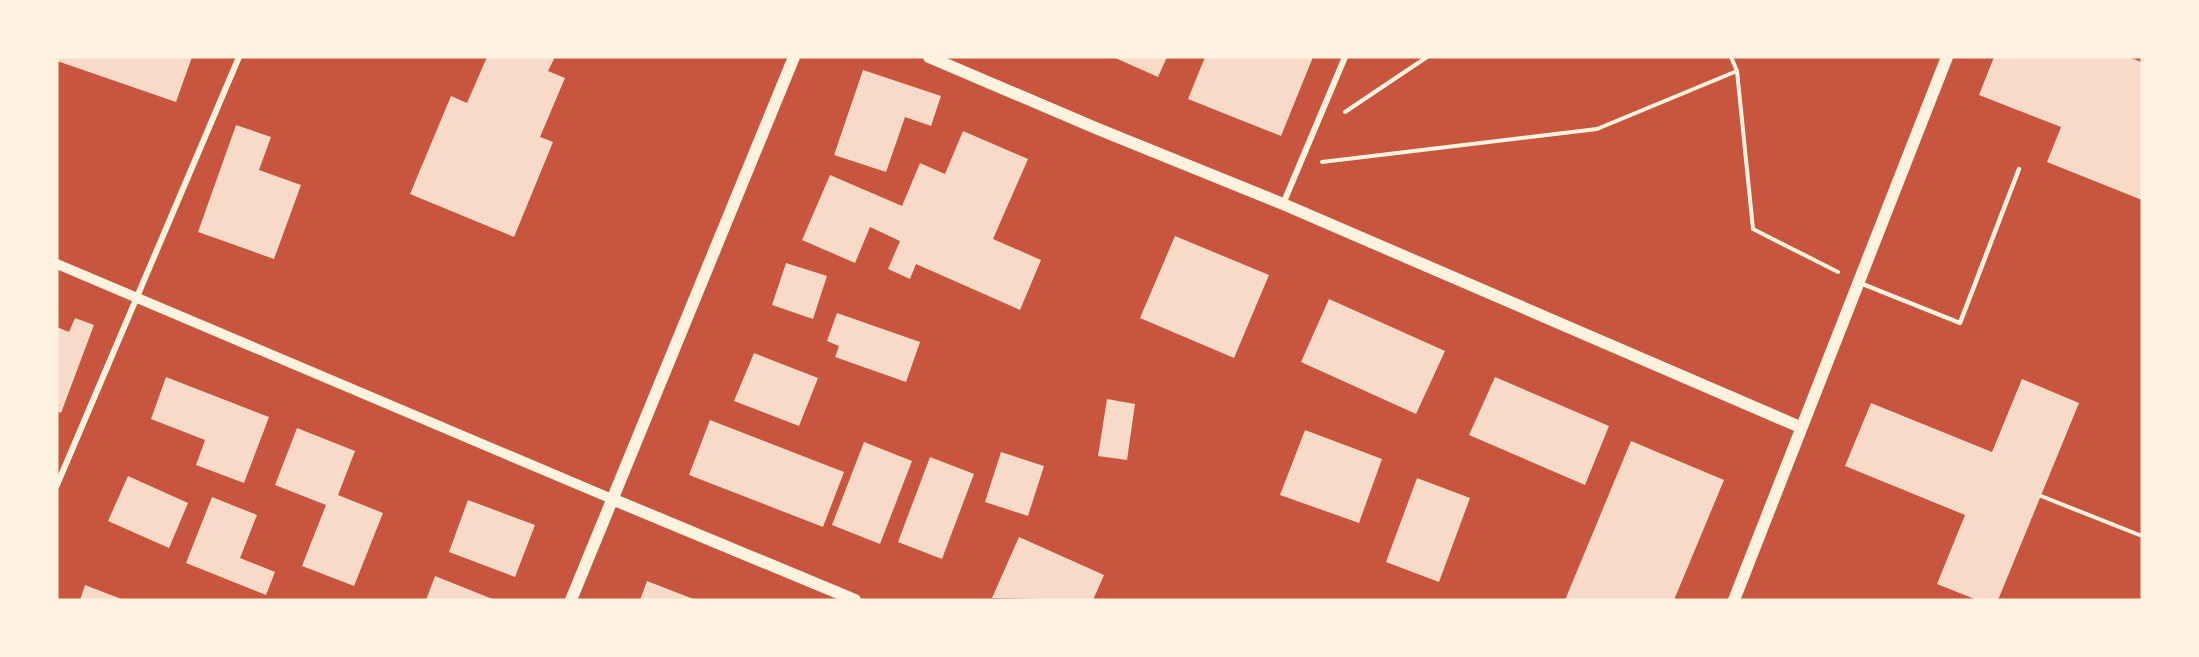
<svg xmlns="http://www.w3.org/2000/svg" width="2199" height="657" font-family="Lato,sans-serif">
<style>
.building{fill:#f7dbc8}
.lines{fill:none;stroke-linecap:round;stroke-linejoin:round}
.path{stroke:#fff3e0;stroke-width:4}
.service{stroke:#fff3e0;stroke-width:4.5}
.minor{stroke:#fff3e0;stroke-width:6}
.tertiary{stroke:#fff3e0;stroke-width:10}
.secondary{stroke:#fff3e0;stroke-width:12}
</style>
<rect width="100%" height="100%" fill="#c8553d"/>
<!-- building -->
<path class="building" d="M57 57H192L176 102 57 61Z
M487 57H555L548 71 565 78 540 137 553 142 514 237 410 194 451 96 467 103Z
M1113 57H1167L1158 77Z
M1205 57H1313L1281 136 1188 99Z
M1994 57H2128L2142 62V200L2047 162 2061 127 1979 95Z
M863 70 941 96 931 126 905 117 886 172 834 155Z
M236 125 271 137 259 170 301 185 274 259 198 232Z
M963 131 1028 159 993 239 1041 260 1020 310 916 264 910 279 888 269 900 241 870 227 855 263 802 240 830 175 902 206 920 163 945 174Z
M1175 236 1269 275 1234 358 1140 318Z
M786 263 827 276 813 319 772 305Z
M1329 299 1445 351 1416 414 1301 362Z
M837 313 920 342 906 382 835 357 839 346 827 341Z
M75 318 94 325 61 413 57 411V327L69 332Z
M754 353 818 378 799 426 734 401Z
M166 377 269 417 244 483 196 465 205 440 151 419Z
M1495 377 1609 426 1585 485 1469 435Z
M2022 379 2079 403 1998 600H1977L1937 584 1965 515 1845 466 1871 403 1992 452Z
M1107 399 1135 404 1127 460 1098 456Z
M710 420 844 472 823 527 689 475Z
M297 428 355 451 338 495 383 513 354 586 302 566 326 505 275 485Z
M1305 430 1382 459 1359 523 1280 495Z
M1631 441 1724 480 1674 600H1565Z
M864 442 912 461 880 544 832 525Z
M1001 452 1044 466 1028 516 985 502Z
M930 457 974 474 942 559 898 542Z
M128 476 188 503 169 548 108 521Z
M1417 478 1470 498 1439 582 1386 562Z
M212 497 257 515 240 558 275 572 266 595 186 563Z
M468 500 535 525 515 577 449 552Z
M1019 537 1104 575 1093 600 992 598Z
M435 576 495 600H426Z
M647 581 696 600H640Z
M85 585 124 600H80Z"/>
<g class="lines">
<!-- path -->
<path class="path" d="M1731 57 1737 71 1753 229 1838 272
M1345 112 1427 57
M1322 162 1597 129 1737 71
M2041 496 2142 536"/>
<!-- service -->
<path class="service" d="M1860 283 1960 323 2019 169"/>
<!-- minor -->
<path class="minor" d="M1283 204 1345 57
M57 485 239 57"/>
<!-- tertiary -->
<path class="tertiary" d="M57 264 612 499"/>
<!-- secondary -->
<path class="secondary" d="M929 57 1098 129 1283 204 1800 427
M612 499 855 600
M571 600 794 57
M1734 600 1947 57"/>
</g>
<!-- border -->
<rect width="2199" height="657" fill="none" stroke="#fff3e0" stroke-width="117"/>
</svg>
